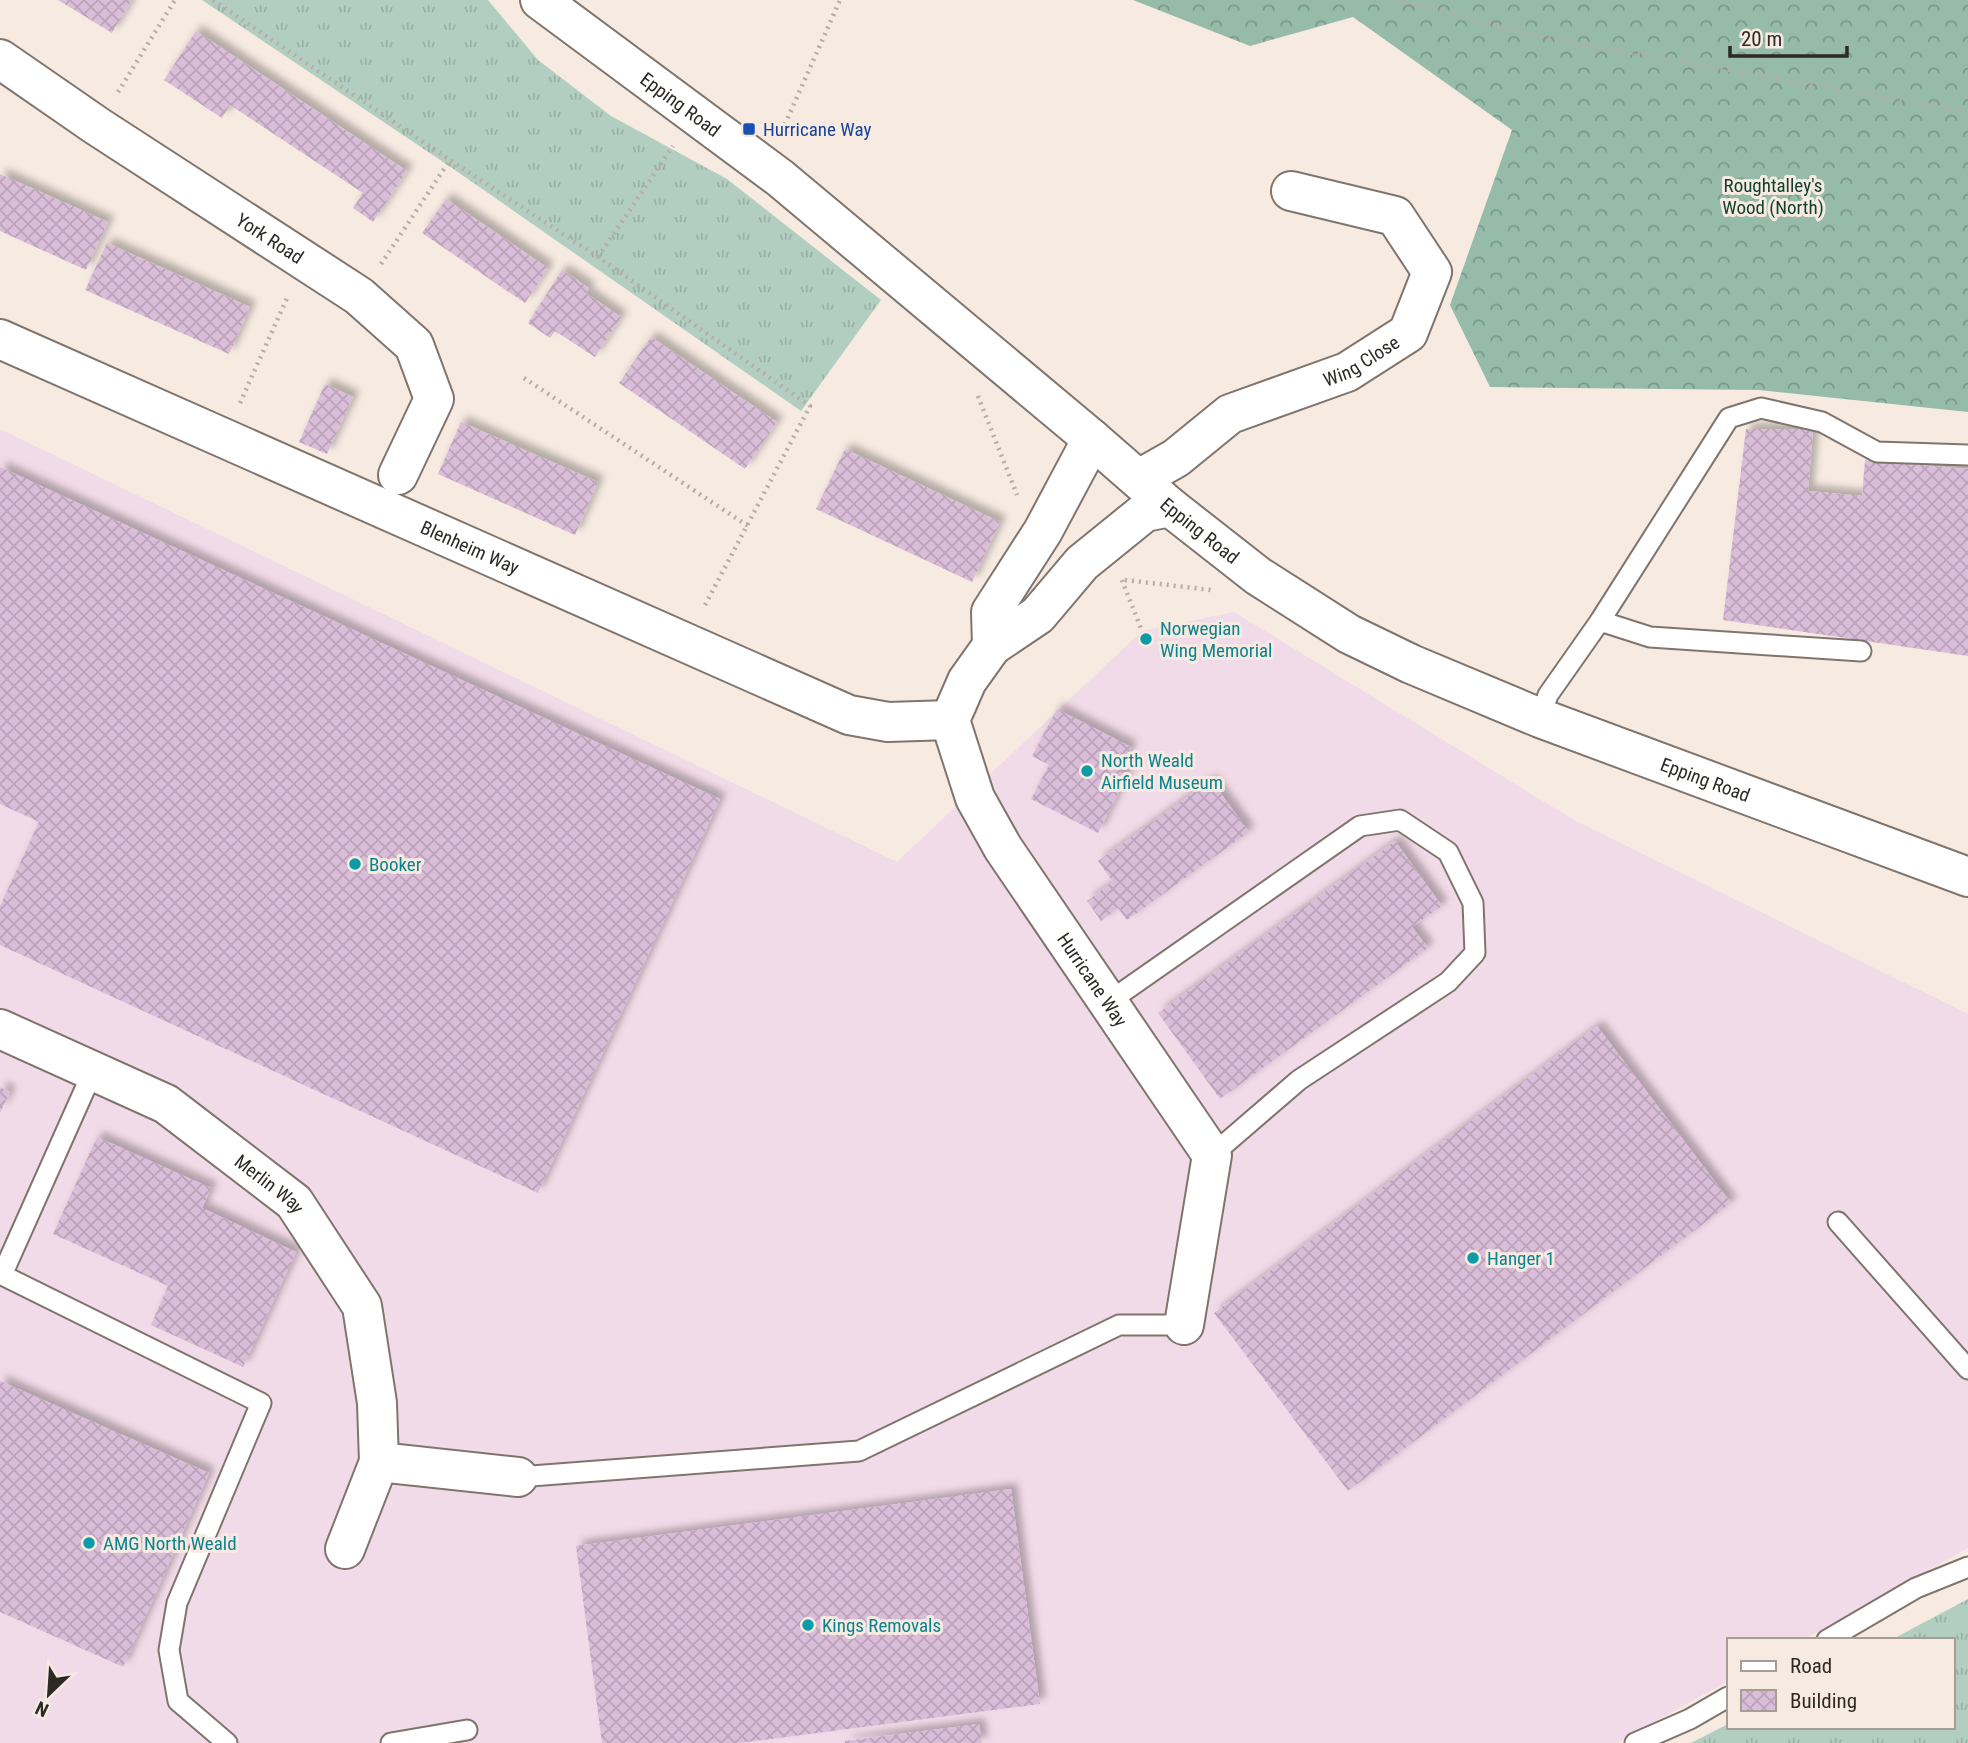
<svg xmlns="http://www.w3.org/2000/svg" width="1968" height="1743" font-family="'Roboto Condensed',sans-serif">
<style>
.commercial{fill:#f2dbe8}
.grass{fill:url(#grass-tufts)}
.forest{fill:url(#forest-crowns)}
.building{fill:url(#building-cross-hatch);filter:url(#shadow)}
.lines{fill:none;stroke-linecap:round;stroke-linejoin:round}
.service-casing{stroke:#80756d;stroke-width:23}
.minor-casing{stroke:#80756d;stroke-width:42}
.secondary-casing{stroke:#80756d;stroke-width:42}
.path{stroke:#b7ada6;stroke-width:4.5;stroke-dasharray:2 5;stroke-linecap:butt}
.service{stroke:#fff;stroke-width:19}
.minor{stroke:#fff;stroke-width:38}
.secondary{stroke:#fff;stroke-width:38}
.transit-dot{fill:#1a4fb4;stroke:#f6eae1;stroke-width:2.5}
.culture-dot{fill:#0f9aa8;stroke:#f6eae1;stroke-width:2.5}
.labels{text-anchor:middle;stroke-width:6;stroke-linejoin:round;paint-order:stroke}
.street-label{font-size:19px;fill:#2d2925;stroke:#f6eae1}
.transit-label{font-size:19px;fill:#164399;stroke:#f6eae1;text-anchor:start}
.park-label{font-size:19px;fill:#10412f;stroke:#f6eae1}
.culture-label{font-size:19px;fill:#0d838f;stroke:#f6eae1;text-anchor:start}
</style>
<defs>
<pattern id="grass-tufts" width="24" height="20" patternUnits="userSpaceOnUse" patternTransform="scale(1.75)"><rect width="24" height="20" fill="#b2cec0"/><path d="M3 7l-1-3M5 7V3M7 7l1-3M15 17l-1-3M17 17v-4M19 17l1-3" fill="none" stroke="#99b1a5"/></pattern>
<pattern id="forest-crowns" width="20" height="18" patternUnits="userSpaceOnUse" patternTransform="scale(1.75)"><rect width="20" height="18" fill="#96bba9"/><path d="M2 6a3 3 0 1 1 6 0M12 15a3 3 0 1 1 6 0" fill="none" stroke="#7b9889"/></pattern>
<pattern id="building-cross-hatch" width="8" height="8" patternUnits="userSpaceOnUse" patternTransform="scale(1.75)"><rect width="8" height="8" fill="#dabed9"/><path d="M0 0l8 8M0 8l8-8" fill="none" stroke="#bba3ba"/></pattern>
<filter id="shadow"><feDropShadow dx="6" dy="-6" stdDeviation="3.5" flood-color="#0004"/></filter>
</defs>
<rect width="100%" height="100%" fill="#f6eae1"/>
<!-- commercial -->
<path class="commercial" d="M0 429 897 862 1142 631 1234 612 1574 820 1968 1014V1548L1803 1640H1728V1681L1617 1743H0Z"/>
<!-- grass -->
<path class="grass" d="M202 0H488L538 60 611 116 727 179 881 300 801 411 455 170Z
M1968 1599V1743H1691L1728 1724V1727H1952V1640H1891Z"/>
<!-- forest -->
<path class="forest" d="M1133 0H1968V412L1759 390 1490 387 1450 305 1512 130 1353 17 1250 46Z"/>
<!-- building -->
<path class="building" d="M58 0H132L112 33Z
M196 31 407 171 373 222 353 208 363 193 230 105 222 118 164 80Z
M0 174 108 222 86 270 0 231Z
M446 199 548 268 525 303 422 233Z
M107 243 250 307 229 354 85 290Z
M562 270 589 288 586 293 621 317 595 357 555 331 550 338 528 323Z
M651 337 777 422 745 469 619 383Z
M325 384 353 397 327 454 299 442Z
M461 422 598 482 575 535 438 474Z
M1746 429H1813L1808 491 1862 496 1865 460 1968 469V656L1723 620Z
M845 449 1000 522 972 582 816 509Z
M0 467 720 799 538 1193 0 945V906L39 822 0 804Z
M1057 709 1131 747 1120 770 1128 774 1098 833 1031 799 1049 765 1032 756Z
M1211 780 1249 832 1127 920 1118 908 1101 921 1087 901 1113 882 1098 861Z
M1395 841 1442 906 1412 927 1428 948 1220 1099 1158 1013Z
M1597 1026 1731 1203 1348 1491 1214 1313Z
M0 1087 10 1092 0 1113Z
M97 1137 211 1188 202 1208 296 1252 243 1367 151 1325 168 1286 53 1234Z
M0 1381 209 1473 123 1667 0 1612Z
M1011 1489 1040 1704 740 1743H602L576 1546Z
M979 1724 982 1743H845V1741Z"/>
<g class="lines">
<!-- service casing -->
<g class="service-casing">
<path id="service" d="M1600 621 1650 637 1861 651
M1540 718 1548 695 1600 621 1729 418 1761 408 1822 422 1877 452 1968 455
M1107 1003 1360 826 1400 820 1448 852 1473 903 1475 953 1448 982 1299 1080 1212 1155
M1838 1222 1968 1369
M0 1274 2 1275 93 1071
M2 1275 261 1403 177 1603 169 1650 178 1701 227 1743
M518 1477 859 1451 1119 1325H1184
M1827 1640 1916 1588 1968 1567
M391 1743 467 1730
M1635 1743 1690 1719 1728 1697"/>
</g>
<!-- minor casing -->
<g class="minor-casing">
<g id="minor">
<path id="s1" d="M0 59 97 126 359 296 414 345 434 399 398 475"/>
<path id="s2" d="M0 339 849 715 888 722 950 720"/>
<path id="s3" d="M1139 479 1176 458 1230 414 1347 372 1408 333 1432 272 1395 216 1291 191"/>
<path id="s4" d="M1170 507 1145 512 1082 563 1038 615 992 646 967 681 950 720 975 798 1003 848 1212 1155 1184 1325"/>
<path d="M992 646 991 612 1043 531 1092 439"/>
<path id="s5" d="M0 1029 166 1104 294 1202 362 1306 377 1403 379 1462 345 1549"/>
<path d="M379 1462 518 1477"/>
</g>
</g>
<!-- secondary casing -->
<g class="secondary-casing">
<g id="secondary">
<path id="s6" d="M540 0 780 178 1092 439 1170 507 1258 576 1349 634 1411 664 1540 718 1968 877"/>
</g>
</g>
<!-- path -->
<path class="path" d="M213 0 450 160 598 257 810 406 703 609
M1399 0 1547 38 1968 112
M118 92 175 0
M782 131 840 0
M598 257 673 146
M381 264 450 160
M524 378 748 526
M978 396 1017 495
M240 403 288 296
M1122 580 1142 631
M1125 580 1211 590"/>
<!-- service -->
<use href="#service" class="service"/>
<!-- minor -->
<use href="#minor" class="minor"/>
<!-- secondary -->
<use href="#secondary" class="secondary"/>
</g>
<!-- markers -->
<rect class="transit-dot" x="742" y="122" width="14" height="14" rx="3.5"/>
<g class="culture-dot">
<circle cx="1146" cy="639" r="7"/>
<circle cx="1087" cy="771" r="7"/>
<circle cx="355" cy="864" r="7"/>
<circle cx="1473" cy="1258" r="7"/>
<circle cx="89" cy="1543" r="7"/>
<circle cx="808" cy="1625" r="7"/>
</g>
<g class="labels">
<!-- street labels -->
<g class="street-label">
<text dy="7" stroke="none"><textPath href="#s6" startOffset="175">Epping Road</textPath></text>
<text dy="7" stroke="none"><textPath href="#s1" startOffset="324">York Road</textPath></text>
<text dy="7" stroke="none"><textPath href="#s3" startOffset="254">Wing Close</textPath></text>
<text dy="7" stroke="none"><textPath href="#s6" startOffset="847">Epping Road</textPath></text>
<text dy="7" stroke="none"><textPath href="#s2" startOffset="514">Blenheim Way</textPath></text>
<text dy="7" stroke="none"><textPath href="#s6" startOffset="1414">Epping Road</textPath></text>
<text dy="7" stroke="none"><textPath href="#s4" startOffset="614">Hurricane Way</textPath></text>
<text dy="7" stroke="none"><textPath href="#s5" startOffset="313">Merlin Way</textPath></text>
</g>
<!-- transit labels -->
<g class="transit-label">
<text x="763" y="136">Hurricane Way</text>
</g>
<!-- park labels -->
<g class="park-label">
<text x="1773" y="192">Roughtalley's<tspan x="1773" dy="22">Wood (North)</tspan></text>
</g>
<!-- culture labels -->
<g class="culture-label">
<text x="1160" y="635">Norwegian<tspan x="1160" dy="22">Wing Memorial</tspan></text>
<text x="1101" y="767">North Weald<tspan x="1101" dy="22">Airfield Museum</tspan></text>
<text x="369" y="871">Booker</text>
<text x="1487" y="1265">Hanger 1</text>
<text x="103" y="1550">AMG North Weald</text>
<text x="822" y="1632">Kings Removals</text>
</g>
</g>
<!-- legend -->
<rect x="1727" y="1638" width="228" height="91" fill="#f6eae1" stroke="#a69d96" stroke-width="2"/>
<rect x="1741" y="1661" width="35" height="10" fill="#ffffff" stroke="#a69d96" stroke-width="2"/>
<text x="1790" y="1673" font-size="21" fill="#2d2925">Road</text>
<rect x="1741" y="1690" width="35" height="21" fill="url(#building-cross-hatch)" stroke="#a69d96" stroke-width="2"/>
<text x="1790" y="1708" font-size="21" fill="#2d2925">Building</text>
<!-- north arrow -->
<g transform="translate(49 1694) rotate(205)" stroke="#f6eae1" stroke-width="5" paint-order="stroke">
<path d="M0-5L12 26L0 18L-12 26Z" fill="#2d2925"/>
<text y="-10" font-size="19" font-weight="bold" text-anchor="middle" fill="#2d2925">N</text>
</g>
<!-- scale -->
<path d="M1730 46v10h117v-10" fill="none" stroke="#2d2925" stroke-width="3.5"/>
<text x="1741" y="46" font-size="21" fill="#2d2925" stroke="#f6eae1" stroke-width="5" paint-order="stroke">20 m</text>
</svg>
